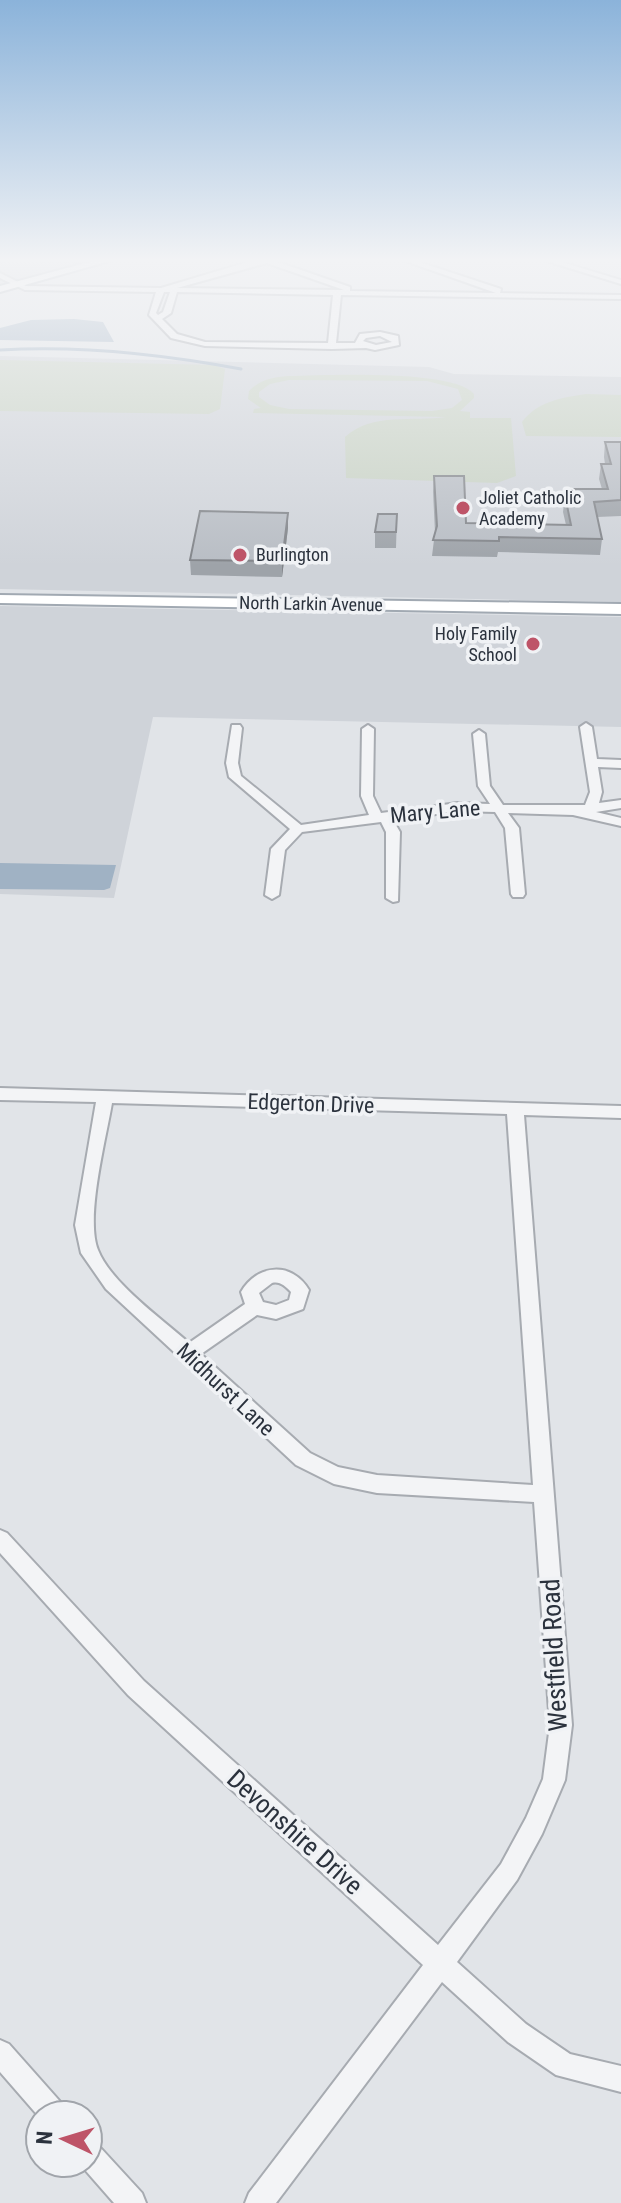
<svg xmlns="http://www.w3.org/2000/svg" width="621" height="2203" font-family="'Roboto Condensed',sans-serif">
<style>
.built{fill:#cfd3d9}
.green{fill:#c7d1c3;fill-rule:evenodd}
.water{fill:#a0b2c4}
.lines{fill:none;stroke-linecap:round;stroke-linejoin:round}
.stream{stroke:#a0b2c4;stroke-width:3}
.minor-casing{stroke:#a7abb1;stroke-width:4}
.major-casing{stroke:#a1a9b2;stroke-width:4}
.minor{fill:#f3f4f6;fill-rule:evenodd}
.major{fill:#fff;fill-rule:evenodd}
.wall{fill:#9ea3a9}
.shaded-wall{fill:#818489}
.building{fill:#b8bdc4;stroke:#818489;stroke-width:2}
.poi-dot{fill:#be5468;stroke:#f0f2f5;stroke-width:3}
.labels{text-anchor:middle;stroke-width:7;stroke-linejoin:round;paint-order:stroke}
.far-poi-label{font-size:18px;fill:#2b323d;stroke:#f0f2f5;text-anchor:start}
.far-street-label{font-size:18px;fill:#2b323d;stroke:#f0f2f5}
.street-label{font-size:22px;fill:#2b323d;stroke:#f0f2f5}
.near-street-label{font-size:26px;fill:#2b323d;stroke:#f0f2f5}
</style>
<rect width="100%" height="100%" fill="#e1e4e8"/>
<!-- built -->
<path class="built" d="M38 258H105L0 285V262L35 263Z
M0 356 429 367 454 374 621 377V602L0 589Z
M0 606 621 617V727L153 717 114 898 0 894Z"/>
<!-- green -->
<path class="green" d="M0 360 214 365 225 369 220 409 209 414 0 411Z
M290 376C324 375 455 369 474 394V398L460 411 470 412V418H511L516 476 497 483 346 478 345 437C372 412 414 422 446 417L253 413 254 409 261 408 248 399 249 391C260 379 275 377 290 376ZM289 380 427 381 458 389 462 400 452 408 432 411 289 409 270 405 259 397V392L270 384Z
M586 394 621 395V437L526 436 522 422C538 401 561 398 586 394Z"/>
<!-- water -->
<path class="water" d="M74 319 103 322 114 342 0 340V328L31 320Z
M0 863 116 865 110 888 104 890 0 889Z"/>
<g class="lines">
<!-- stream -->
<path class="stream" d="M0 350C82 345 161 354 241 369"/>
<!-- minor casing -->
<g class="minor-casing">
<path id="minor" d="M261 258H279L275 261 350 287V291L496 293 397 258H407L501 289 500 293 621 295V299L341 295 336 343H355L360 334 380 332 398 336 399 345 375 350 366 348 332 349 205 346 171 338 149 315 156 292 25 290 0 278V273L26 286 161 288ZM267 263 344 290 177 288ZM164 292H170L163 312 158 315 156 313ZM177 292 333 295 328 343 205 342 177 334 162 319 171 313ZM380 336 392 342 376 345 363 341 366 338Z
M537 258H548L621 280V284Z
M586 723 592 727 597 759 621 760V768L598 767 602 792 599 803 621 800V808L596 812 621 818V826L573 815 508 813 519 828 525 894 523 897H513L511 894 505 828 495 812 458 811 393 820 400 832 398 901 393 902 386 898V832L381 822 302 832 285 850 279 895 272 899 265 895 271 849 290 829 229 777 226 763 232 725H240L242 728 238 763 241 776 301 825 369 815 361 796 362 729 368 725 374 729 373 796 381 813 458 803 490 804 478 786 473 734 479 730 485 734 490 786 503 805H585L590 792 580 727Z
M0 1088 621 1106V1118L524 1115 572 1725 565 1780 542 1834 517 1880 457 1962 526 2024 570 2054 621 2066V2092L556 2075 508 2042 442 1982 276 2203H245L249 2193 423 1965 128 1695 0 1553V1530L7 1533 144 1681 438 1945 501 1864 526 1818 543 1779 550 1725 534 1502 377 1493 334 1484 296 1465 106 1289 81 1253 75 1225 96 1102 0 1100ZM112 1103 507 1114 533 1485 377 1475 338 1467 310 1453 201 1354 257 1315 276 1319 303 1309 309 1290C292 1261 257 1264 241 1292L245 1304 189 1343C162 1319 111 1283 98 1250 85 1218 106 1139 112 1103ZM272 1283C280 1281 285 1286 291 1292L289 1300 276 1305 263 1302 259 1293Z
M0 2040 9 2044 64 2106 68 2115H40V2118L0 2072Z
M88 2140 97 2144 142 2193 146 2203H114L79 2163H88Z"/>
</g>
<!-- major casing -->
<g class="major-casing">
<path id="major" d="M104 258H120L0 292V286Z
M0 595 621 604V614L0 603Z"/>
</g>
<!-- minor -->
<use href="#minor" class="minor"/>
<!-- major -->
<use href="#major" class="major"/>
</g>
<!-- wall -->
<path class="wall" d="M605 442H621V516L597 517 602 539 600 555 498 552 497 557 432 556 435 532 433 492 434 476 466 523 566 525 563 512 565 496H572L602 489 599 479 601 464H605L604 457Z
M288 513V528L282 577 191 575 190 560Z
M397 514 396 548H375V532Z"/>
<!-- shaded-wall -->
<path class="shaded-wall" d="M288 513V528L282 577V561Z"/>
<!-- building -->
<path class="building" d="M605 442H621V500L594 502 602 539 499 537V541L433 540 437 526 434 476H464L466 523 571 525 565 496H572L573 489H608L601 464H611Z
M200 511 288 513 282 561 190 560Z
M378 514H397L396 532H375Z"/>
<!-- sky -->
<linearGradient id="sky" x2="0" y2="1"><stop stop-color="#8bb3da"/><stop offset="0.46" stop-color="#f2f3f5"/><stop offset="1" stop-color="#f2f3f5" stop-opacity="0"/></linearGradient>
<rect width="621" height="566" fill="url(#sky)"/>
<!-- markers -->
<g class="poi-dot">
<circle cx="463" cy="508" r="8"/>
<circle cx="240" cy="555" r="8"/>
<circle cx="533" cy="644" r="8"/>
</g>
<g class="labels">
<!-- far-poi labels -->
<g class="far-poi-label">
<text x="479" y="504">Joliet Catholic<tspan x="479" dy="21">Academy</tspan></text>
<text x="256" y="561">Burlington</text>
<text x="517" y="640" text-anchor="end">Holy Family<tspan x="517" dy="21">School</tspan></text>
</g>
<!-- far-street labels -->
<g class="far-street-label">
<text transform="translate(311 604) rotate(1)" y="6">North Larkin Avenue</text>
</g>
<!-- street labels -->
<g class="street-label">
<text transform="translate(435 811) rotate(-5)" y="8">Mary Lane</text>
<text transform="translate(311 1103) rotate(2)" y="8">Edgerton Drive</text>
<text transform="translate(226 1389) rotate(43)" y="8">Midhurst Lane</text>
</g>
<!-- near-street labels -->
<g class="near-street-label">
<text transform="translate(554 1655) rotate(-93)" y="9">Westfield Road</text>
<text transform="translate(295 1832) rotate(42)" y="9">Devonshire Drive</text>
</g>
</g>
<!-- north arrow -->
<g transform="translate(64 2139) rotate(274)"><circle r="38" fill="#f0f2f5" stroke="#a1a5ab" stroke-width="2"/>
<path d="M0-6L14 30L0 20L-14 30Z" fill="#be5468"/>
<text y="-12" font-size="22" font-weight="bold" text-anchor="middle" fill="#2b323d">N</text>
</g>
</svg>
